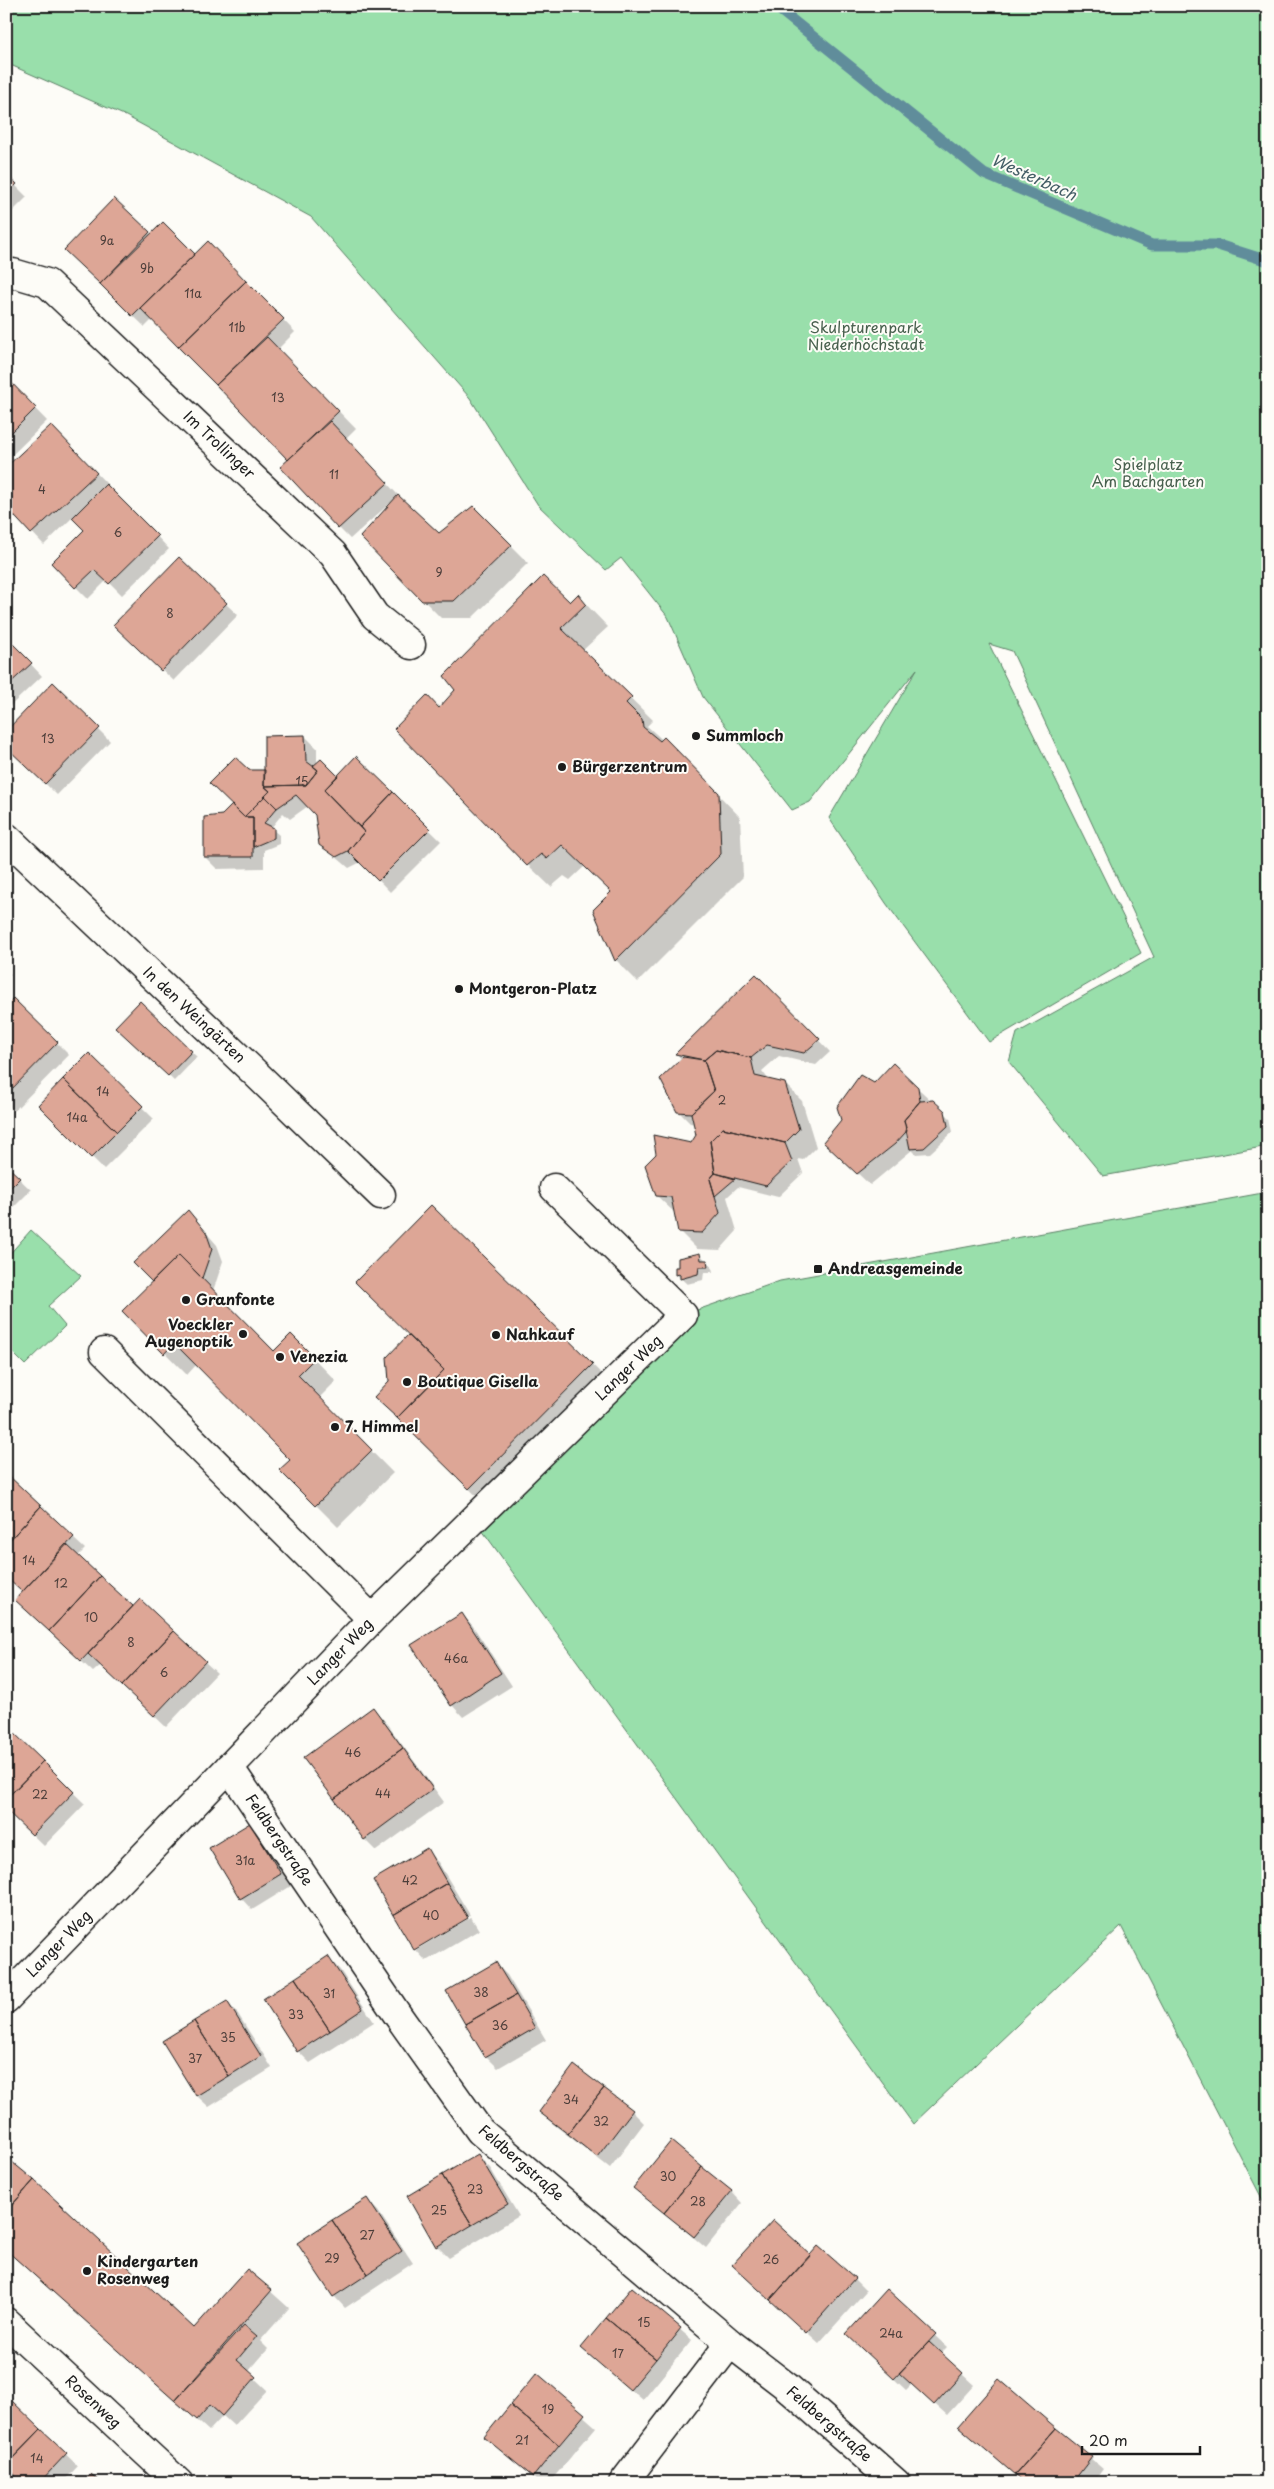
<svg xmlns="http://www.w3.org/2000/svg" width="1274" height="2489" font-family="'Playpen Sans',sans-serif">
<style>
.green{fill:#99dfab;stroke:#5a7e64}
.shadow{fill:#0003}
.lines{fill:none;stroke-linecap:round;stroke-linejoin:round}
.stream{stroke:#608d9b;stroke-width:11}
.building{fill:#dda696;stroke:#1c1c1c}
.minor-casing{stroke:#1c1c1c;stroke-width:31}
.minor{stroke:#fdfcf7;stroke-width:28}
.poi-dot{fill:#1c1c1c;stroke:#fdfcf7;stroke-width:2}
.labels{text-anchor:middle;stroke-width:4;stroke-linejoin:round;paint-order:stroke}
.number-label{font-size:12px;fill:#4c3e3a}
.park-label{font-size:15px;fill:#48604e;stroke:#fdfcf7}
.street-label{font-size:15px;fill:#1c1c1c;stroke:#fdfcf7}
.poi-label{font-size:15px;font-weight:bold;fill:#1c1c1c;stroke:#fdfcf7;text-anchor:start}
.water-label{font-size:16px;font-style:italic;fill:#445e66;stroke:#fdfcf7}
</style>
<rect width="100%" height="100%" fill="#fdfcf7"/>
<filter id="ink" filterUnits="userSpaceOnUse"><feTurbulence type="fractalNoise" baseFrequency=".02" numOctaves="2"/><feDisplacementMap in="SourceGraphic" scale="10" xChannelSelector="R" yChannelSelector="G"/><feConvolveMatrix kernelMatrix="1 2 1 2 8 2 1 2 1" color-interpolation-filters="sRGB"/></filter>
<g filter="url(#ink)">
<!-- green -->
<path class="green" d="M6 6H1258L1268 29V1146L1103 1176 1009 1062 1017 1033 1154 957 1012 651 989 644 1141 953 989 1042 886 903 829 818 917 669 810 802 792 810 703 697 668 617 621 558 606 570 538 505 470 398 311 217 126 116 6 63Z
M1268 1192V2210L1121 1926 913 2124 474 1519 683 1315 780 1281Z
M31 1230 81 1276 48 1306 65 1326 25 1365 6 1346V1258Z"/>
<!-- shadow -->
<path class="shadow" d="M6 176 27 197 6 218Z
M114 199 150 234 163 223 195 256 208 243 295 332 278 349 356 429 346 439 398 495 397 496 439 534 473 508 528 563 472 618H441L361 537 392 504 390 503 350 539 339 528 290 460 153 319 145 327 77 262Z
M6 379 47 421 10 457 6 453Z
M63 438 169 549 122 595 107 580 88 599 52 563 86 530 73 517 44 545 6 505Z
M578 596 608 627 582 651 653 720 647 726 686 761 740 817 743 877 638 982 616 960 595 910 613 893 585 866 570 880 564 876 551 887 528 865 440 709Z
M226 604 238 615 174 681 127 637Z
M6 638 42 676 6 710Z
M53 684 110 741 57 795 6 745Z
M305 736 317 748V765L338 778 356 758 441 841 390 892 361 862 349 868 321 844 316 814 308 806 290 819 283 813 271 828 279 835V844L264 850V868L217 869 205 857 223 816 233 805 249 771H266Z
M6 970 11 974 6 980Z
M756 976 830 1052 816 1065 779 1056 762 1071 769 1080 785 1084 802 1101 816 1147 803 1160 798 1159 803 1173 778 1197 738 1187 727 1197 737 1231 720 1250 697 1249 679 1231 675 1213 657 1196 697 1135 695 1124 690 1123 678 1111 682 1060 677 1054Z
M13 999 69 1055 14 1111 6 1103V1007Z
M140 1003 197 1057 174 1081 117 1027Z
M89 1055 154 1119 104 1169 39 1105Z
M893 1065 950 1118 953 1132 930 1153 916 1154 912 1150 870 1185 836 1153 874 1085Z
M6 1166 31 1190 6 1215Z
M431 1206 615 1387 492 1511 375 1397 390 1382 389 1357 410 1335Z
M188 1212 217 1245 223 1261 213 1291 274 1353 291 1335 336 1381 319 1398 393 1473 338 1527 281 1470 292 1460 197 1364 187 1375 124 1311 154 1282Z
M700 1254 712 1267 713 1272H704L703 1280 687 1284 676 1274 680 1268Z
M73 1538 85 1549 78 1556 133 1608 205 1662 217 1673 166 1727 101 1665 93 1672 28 1612 23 1592 6 1576Z
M462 1614 473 1626 512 1686 463 1717 452 1705Z
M373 1709 384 1720 444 1802 376 1851 365 1840 305 1758Z
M12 1733 85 1804 44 1846 6 1809V1735L8 1737Z
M250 1825 261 1837 291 1886 252 1910 241 1898Z
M426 1850 438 1862 470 1915 416 1947V1950L471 1917 479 1930 426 1961 415 1949Z
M328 1958 340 1970 374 2022 310 2063 298 2051Z
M496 1964 507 1975 546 2040 498 2068 486 2056 448 1991Z
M227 2002 238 2014 272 2068 209 2107 197 2096 164 2042Z
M575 2067 632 2111 644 2123 610 2168 552 2123 540 2112Z
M478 2156 490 2168 519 2216 449 2258 437 2246Z
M6 2159 194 2329 248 2271 289 2308 260 2341 268 2349 248 2372 267 2390 234 2426 223 2416 209 2431 6 2250Z
M635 2188 731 2191 742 2203 706 2248Z
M366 2199 378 2211 413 2263 345 2308 334 2296Z
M812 2257 854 2279 866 2291 819 2343 745 2277Z
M632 2288 692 2340 643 2400 582 2348Z
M887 2291 947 2347 940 2354 974 2385 947 2415 912 2384 906 2390 859 2346Z
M537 2375 596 2427 549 2483H539L486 2437Z
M999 2381 1103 2469 1093 2483H1026L960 2426Z
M11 2402 78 2466 62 2483H23L6 2467V2407Z"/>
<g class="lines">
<!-- stream -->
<path class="stream" d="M775 6 984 174 1152 245H1218L1268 261"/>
</g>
<!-- building -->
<path class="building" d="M6 174 17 184 6 194Z
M114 198 150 232 100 284 64 250Z
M163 222 195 254 132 316 100 284Z
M208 241 246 281 178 347 140 308Z
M246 281 284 319 216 385 178 347Z
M267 337 339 411 288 460 216 385Z
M6 377 36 408 6 438Z
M330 421 388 483 338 529 280 467Z
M51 425 97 473 31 534 6 507V467Z
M106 484 158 536 109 584 94 570 75 588 51 563 84 530 72 518Z
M398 495 439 533 473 506 512 545 454 601H422L360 537Z
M179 557 227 603 161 671 113 625Z
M543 576 570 602 578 594 586 604 561 628 632 697 626 703 642 719 643 727 660 741 664 737 719 793 721 854 615 961 593 910 611 892 562 845 547 859 541 854 527 866 394 729 427 695 439 708 455 690 444 676Z
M6 637 32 663 6 687Z
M53 682 100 728 45 784 6 747V731Z
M305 735 306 761 318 770 306 785 264 786V736Z
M356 756 393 792 360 827 324 790Z
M235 757 249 770H265L264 786 270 791 244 817 209 783Z
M321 759 338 776 324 790 364 832 348 851 336 857 319 845 315 815 296 795 277 808 265 796 270 791 264 786 306 785 318 770 313 766Z
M393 792 430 829 378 881 348 851 364 832 360 827Z
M265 796 277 808 264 823 274 828V838L253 847V817H244Z
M232 805 244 817H253V857H204V817L222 815Z
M756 974 820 1039 804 1053 767 1045 751 1058 716 1050 704 1060 675 1054Z
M13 998 58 1042 6 1095V1005Z
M140 1001 192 1051 168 1076 115 1027Z
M716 1050 751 1058 755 1076 785 1083 799 1129 785 1143 723 1128 710 1141 715 1173 710 1179 720 1213 702 1233 678 1232 671 1197 656 1196 645 1165 656 1154 653 1135 691 1143 696 1135 691 1113 714 1091 704 1060Z
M89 1053 143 1106 117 1132 63 1079Z
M683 1057 704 1060 714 1091 691 1113 677 1112 660 1079Z
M893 1063 918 1087 920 1101 904 1120 907 1130 905 1133 895 1144 857 1174 823 1142 841 1120 837 1107 860 1075 874 1083Z
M63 1079 117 1132 91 1158 38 1105Z
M933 1100 945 1111 948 1126 924 1148 910 1149 904 1120 920 1101Z
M723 1128 785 1143 792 1161 766 1186 715 1173 710 1141Z
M6 1165 20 1178 6 1192Z
M715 1173 735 1179 715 1196 710 1179Z
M431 1205 593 1364 469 1489 397 1418 444 1370 355 1282Z
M188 1210 206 1232 212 1249 202 1278 179 1255 152 1282 133 1263Z
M700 1253 701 1260H707L708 1267H699L698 1274 680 1279V1274L675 1275V1267H678V1258Z
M179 1255 274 1351 291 1334 315 1358 298 1375 372 1450 315 1506 279 1470 290 1460 174 1343 164 1354 122 1311Z
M408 1335 444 1370 397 1418 374 1397 389 1381 387 1357Z
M8 1475 41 1506 6 1544V1477Z
M41 1506 74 1537 22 1592 6 1577V1544Z
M66 1544 100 1576 49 1631 15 1600Z
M100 1576 133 1606 81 1661 49 1631Z
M140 1599 174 1631 122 1686 88 1654Z
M462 1613 501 1673 451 1706 411 1645Z
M174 1631 206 1661 154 1716 122 1686Z
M373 1707 403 1748 334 1799 303 1758Z
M12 1731 43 1761 6 1799V1737Z
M403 1748 433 1789 364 1840 334 1799Z
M43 1761 74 1792 32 1835 6 1810V1799Z
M250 1823 281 1874 240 1899 209 1848Z
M427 1848 447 1883 393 1915 373 1880Z
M447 1883 468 1918 414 1950 393 1915Z
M328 1956 363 2009 330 2031 295 1978Z
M496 1962 516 1995 465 2024 446 1991Z
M295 1978 330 2031 297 2052 263 1999Z
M516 1995 535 2028 485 2057 465 2024Z
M227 2001 261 2056 229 2076 194 2021Z
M194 2021 229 2076 196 2096 162 2041Z
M574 2065 604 2088 568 2134 539 2112Z
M604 2088 633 2110 597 2157 568 2134Z
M671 2141 702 2167 664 2213 633 2188Z
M478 2154 508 2204 472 2225 442 2175Z
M6 2157 34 2180 6 2212Z
M702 2167 732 2191 694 2237 664 2213Z
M442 2175 472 2225 436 2247 407 2196Z
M34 2180 194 2328 247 2269 272 2290 175 2401 6 2250V2212Z
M367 2198 402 2251 368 2274 332 2220Z
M332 2220 368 2274 333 2297 297 2243Z
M773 2220 811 2255 770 2300 732 2265Z
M818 2246 855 2278 806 2333 770 2300Z
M632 2287 681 2328 656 2359 606 2318Z
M887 2289 936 2334 894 2379 846 2334Z
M606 2318 656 2359 630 2390 581 2348Z
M244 2325 257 2336 237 2360 256 2377 222 2416 210 2405 197 2420 175 2401Z
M929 2342 963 2373 934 2405 899 2373Z
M537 2373 585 2414 559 2445 510 2405Z
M999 2379 1056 2428 1015 2475 958 2426Z
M11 2400 41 2429 6 2465V2405Z
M510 2405 559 2445 533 2477 484 2437Z
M1056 2428 1092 2457 1072 2483H1025L1015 2475Z
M41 2429 67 2453 39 2483H22L6 2465Z
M91 2474 101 2483H83Z"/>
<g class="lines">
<!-- minor casing -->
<g class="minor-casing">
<path id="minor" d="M6 276 13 273 47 283 333 554 375 616 411 645
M6 837 253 1071 381 1195
M104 1352 372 1619
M229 1767 399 2017 480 2131 730 2343 786 2386 896 2483
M6 1999 372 1619 683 1315 554 1188
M6 2322 179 2483
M623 2483 730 2343"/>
</g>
<!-- minor -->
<use href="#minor" class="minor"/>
</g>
</g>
<!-- markers -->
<g class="poi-dot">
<circle cx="696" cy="736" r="5"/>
<circle cx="562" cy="767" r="5"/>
<circle cx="459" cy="989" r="5"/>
<rect x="813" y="1264" width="10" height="10" rx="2.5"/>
<circle cx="186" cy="1300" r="5"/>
<circle cx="243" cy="1334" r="5"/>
<circle cx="496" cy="1335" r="5"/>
<circle cx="280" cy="1357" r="5"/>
<circle cx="407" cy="1382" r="5"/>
<circle cx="335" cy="1427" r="5"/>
<circle cx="87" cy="2271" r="5"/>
</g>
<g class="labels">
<!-- number labels -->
<g class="number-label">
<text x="107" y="245">9a</text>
<text x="147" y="273">9b</text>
<text x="193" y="298">11a</text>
<text x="237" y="332">11b</text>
<text x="278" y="402">13</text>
<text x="334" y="479">11</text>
<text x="42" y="494">4</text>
<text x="118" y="537">6</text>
<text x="439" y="577">9</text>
<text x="170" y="618">8</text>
<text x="48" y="743">13</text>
<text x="302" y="786">15</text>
<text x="103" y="1096">14</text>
<text x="722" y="1105">2</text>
<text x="77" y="1122">14a</text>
<text x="29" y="1565">14</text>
<text x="61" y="1588">12</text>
<text x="91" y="1622">10</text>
<text x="131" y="1647">8</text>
<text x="456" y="1663">46a</text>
<text x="164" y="1677">6</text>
<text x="353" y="1757">46</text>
<text x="383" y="1798">44</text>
<text x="40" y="1799">22</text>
<text x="245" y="1865">31a</text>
<text x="410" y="1885">42</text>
<text x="431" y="1920">40</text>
<text x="481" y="1997">38</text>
<text x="329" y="1998">31</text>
<text x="296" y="2019">33</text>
<text x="500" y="2030">36</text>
<text x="228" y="2042">35</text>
<text x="195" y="2063">37</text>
<text x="571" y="2104">34</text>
<text x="601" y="2126">32</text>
<text x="668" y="2181">30</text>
<text x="475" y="2194">23</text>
<text x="698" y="2206">28</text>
<text x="439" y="2215">25</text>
<text x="367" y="2240">27</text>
<text x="332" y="2263">29</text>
<text x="771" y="2264">26</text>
<text x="644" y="2327">15</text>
<text x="891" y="2338">24a</text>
<text x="618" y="2358">17</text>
<text x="548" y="2414">19</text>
<text x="522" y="2445">21</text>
<text x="37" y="2463">14</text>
</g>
<!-- park labels -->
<g class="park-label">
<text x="866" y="333">Skulpturenpark<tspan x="866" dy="17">Niederhöchstadt</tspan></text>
<text x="1148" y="470">Spielplatz<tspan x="1148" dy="17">Am Bachgarten</tspan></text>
</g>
<!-- street labels -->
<g class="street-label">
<text transform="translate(219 445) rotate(43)" y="5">Im Trollinger</text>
<text transform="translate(194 1015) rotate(43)" y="5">In den Weingärten</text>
<text transform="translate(629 1368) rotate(-44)" y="5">Langer Weg</text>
<text transform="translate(340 1652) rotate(-46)" y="5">Langer Weg</text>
<text transform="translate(279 1840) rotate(56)" y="5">Feldbergstraße</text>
<text transform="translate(59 1944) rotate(-46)" y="5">Langer Weg</text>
<text transform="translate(521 2163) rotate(41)" y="5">Feldbergstraße</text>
<text transform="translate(93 2402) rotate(43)" y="5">Rosenweg</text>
<text transform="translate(829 2424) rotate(41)" y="5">Feldbergstraße</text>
</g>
<!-- poi labels -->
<g class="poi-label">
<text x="706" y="741">Summloch</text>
<text x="572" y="772">Bürgerzentrum</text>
<text x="469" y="994">Montgeron-Platz</text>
<text x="828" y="1274">Andreasgemeinde</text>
<text x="196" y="1305">Granfonte</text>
<text x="233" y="1330" text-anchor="end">Voeckler<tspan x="233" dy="17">Augenoptik</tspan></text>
<text x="506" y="1340">Nahkauf</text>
<text x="290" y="1362">Venezia</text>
<text x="417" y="1387">Boutique Gisella</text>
<text x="345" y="1432">7. Himmel</text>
<text x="97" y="2267">Kindergarten<tspan x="97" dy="17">Rosenweg</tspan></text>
</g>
<!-- water labels -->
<g class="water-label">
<text transform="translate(1034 177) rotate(24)" y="6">Westerbach</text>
</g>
</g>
<!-- margin -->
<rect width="1274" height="2489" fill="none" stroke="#fdfcf7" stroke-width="25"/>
<rect x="12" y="12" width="1249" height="2464" fill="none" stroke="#1c1c1c" stroke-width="2" filter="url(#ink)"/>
<!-- scale -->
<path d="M1082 2446v8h118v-8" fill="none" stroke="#1c1c1c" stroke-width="2.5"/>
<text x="1089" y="2446" font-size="15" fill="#1c1c1c" stroke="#fdfcf7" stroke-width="4" paint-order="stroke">20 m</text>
</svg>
